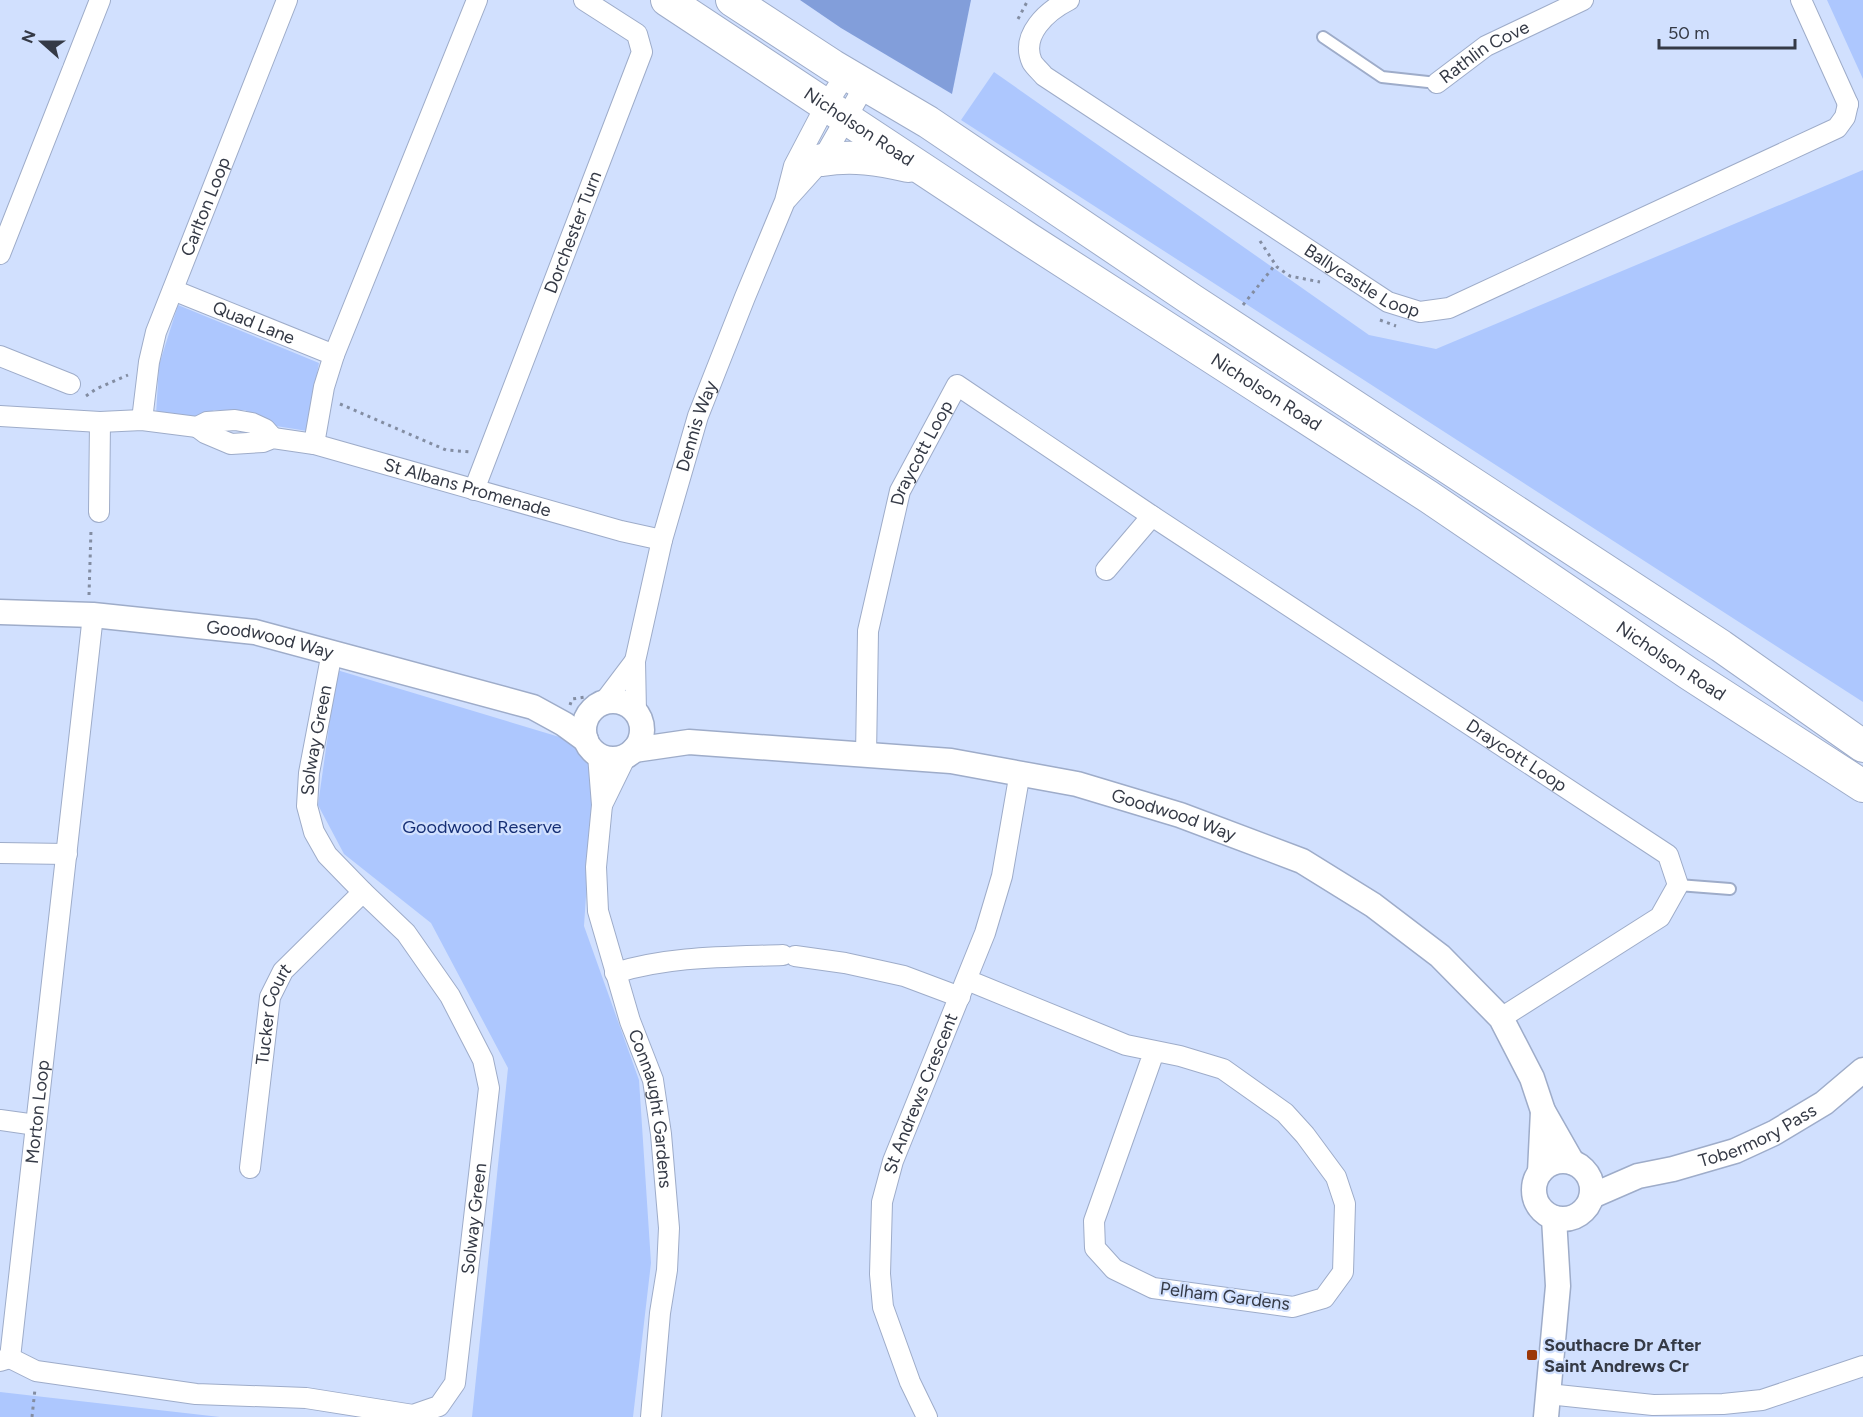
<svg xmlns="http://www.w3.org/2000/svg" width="1863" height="1417" font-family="Figtree,sans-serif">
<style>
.green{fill:#adc7fe}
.forest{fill:#829eda}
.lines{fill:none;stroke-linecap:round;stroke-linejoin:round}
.service-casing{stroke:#9eacc9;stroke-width:14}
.minor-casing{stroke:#9eacc9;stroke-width:22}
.tertiary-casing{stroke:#9eacc9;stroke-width:27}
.primary-casing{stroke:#9eacc9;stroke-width:34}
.path{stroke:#838da2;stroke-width:3;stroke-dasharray:3 4.5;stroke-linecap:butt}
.service{stroke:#fff;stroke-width:10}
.minor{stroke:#fff;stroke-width:20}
.tertiary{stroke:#fff;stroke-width:24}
.primary{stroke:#fff;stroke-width:32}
.poi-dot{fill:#9c3708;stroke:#d1e0fe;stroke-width:2}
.labels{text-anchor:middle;stroke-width:4.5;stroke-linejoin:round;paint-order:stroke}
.street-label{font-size:18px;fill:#353a46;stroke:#d1e0fe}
.park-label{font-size:18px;fill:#162f75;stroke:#d1e0fe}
.poi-label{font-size:18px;font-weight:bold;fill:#353a46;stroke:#d1e0fe;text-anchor:start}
</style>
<rect width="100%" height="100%" fill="#d1e0fe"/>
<!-- green -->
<path class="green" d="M1827 0H1863V79Z
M994 72 1369 335 1436 349 1863 170V702L961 120Z
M178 305 319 363 307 431 276 426 245 410H214L201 418 156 415 159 365Z
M337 670 596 748 584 926 639 1080 651 1263 633 1417H472L508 1068 431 923 344 854 318 805Z
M0 1392 220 1417H0Z"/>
<!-- forest -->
<path class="forest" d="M800 0H971L952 94 841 28Z"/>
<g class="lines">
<!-- service casing -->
<g class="service-casing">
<path id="service" d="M1323 37 1382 77 1437 83
M1678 885 1730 889"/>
</g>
<!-- minor casing -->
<g class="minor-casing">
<g id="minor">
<path id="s1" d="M1069 0C1047 11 1020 35 1032 62 1035 67 1041 72 1044 76L1388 302 1420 312 1449 308 1837 128 1845 117 1848 104"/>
<path d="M1801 0 1848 104"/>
<path id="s2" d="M1437 83 1486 46 1583 0"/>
<path d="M787 199 822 160 865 85"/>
<path d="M0 254 100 0"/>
<path id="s3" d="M173 290 334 355"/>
<path d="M0 356 70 384"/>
<path d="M0 416 100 422 142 420 197 427 207 422 235 420 252 423 265 429 273 438"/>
<path id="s4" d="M142 420 149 362 156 332 287 0"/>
<path id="s5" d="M197 427 205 433 231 444 263 442 273 438 314 444 621 531 662 540"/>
<path d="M314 444 324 387 334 355 477 0"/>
<path id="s6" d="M474 490 642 52 637 34 584 0"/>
<path d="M99 512 100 422"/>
<path d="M1106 570 1152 516"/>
<path d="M604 702 635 661"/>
<path id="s7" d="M636 712 635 661 662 540 698 416 745 297 785 201 794 166 826 105 846 74"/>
<path id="s8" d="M598 755 602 805 596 867 598 911 630 1021 653 1080 661 1134 669 1228 667 1270 660 1313 651 1417"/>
<path id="s9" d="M866 756 868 631 900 491 957 385 1152 516 1668 855 1678 885 1660 917 1501 1018"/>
<path d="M602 805 626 756"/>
<path d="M0 853 67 854"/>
<path d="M795 956 845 963 904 976 960 997"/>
<path d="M615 973C669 956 727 957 783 955"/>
<path d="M967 980 1126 1045 1180 1056 1223 1069 1285 1113 1305 1135 1336 1177 1345 1204 1343 1272 1324 1298 1293 1307 1153 1288 1114 1269 1095 1248 1094 1221 1154 1052"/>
<path d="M0 1120 36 1125"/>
<path id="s10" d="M250 1168 270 997 283 971 363 892"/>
<path id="s11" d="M10 1358 36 1371 196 1394 306 1398 413 1415 439 1406 455 1383 489 1088 483 1060 450 996 406 933 363 892 327 855 314 832 307 806 309 773 332 652"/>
<path id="s12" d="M0 1361 10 1358 93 615"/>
<path d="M1548 1394 1653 1405 1723 1404 1762 1400 1863 1366"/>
<path id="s13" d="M927 1417 910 1382 883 1307 880 1274 882 1202 893 1161 985 933 1002 876 1020 772"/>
</g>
</g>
<!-- tertiary casing -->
<g class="tertiary-casing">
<g id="tertiary">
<path id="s14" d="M0 612 93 615 255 632 533 707 564 724 586 740"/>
<circle cx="613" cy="730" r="29"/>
<path id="s15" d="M634 750 689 742 951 761 1077 784 1180 815 1302 861 1373 905 1440 956 1501 1018 1532 1078 1543 1111 1572 1162"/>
<circle cx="1563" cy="1190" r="29"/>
<path d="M1540 1172 1543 1111"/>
<path id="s16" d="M1592 1196 1638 1176 1673 1169 1735 1151 1774 1133 1824 1103 1863 1070"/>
<path d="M1546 1417 1558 1286 1554 1218"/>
</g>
</g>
<!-- primary casing -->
<g class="primary-casing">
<g id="primary">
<path id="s17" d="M667 0 1027 238 1429 497 1688 673 1863 786"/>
<path d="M732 0 833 66 928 122 1192 300 1721 646 1863 746"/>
<path d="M822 160C852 155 879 159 908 166"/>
</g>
</g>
<!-- path -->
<path class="path" d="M1018 19 1028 0
M1260 241 1277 267 1290 276 1320 282
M1243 305 1275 265
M1380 320 1396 326
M86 396 96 389 128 375
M340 404 446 450 470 452
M89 595 91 530
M570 705 572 699 586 697
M32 1417 35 1389"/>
<!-- service -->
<use href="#service" class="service"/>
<!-- minor -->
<use href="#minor" class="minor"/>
<!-- tertiary -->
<use href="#tertiary" class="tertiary"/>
<!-- primary -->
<use href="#primary" class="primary"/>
</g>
<!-- markers -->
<rect class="poi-dot" x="1526" y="1349" width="12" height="12" rx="3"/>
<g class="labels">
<!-- street labels -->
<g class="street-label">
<text dy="6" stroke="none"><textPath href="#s2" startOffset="57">Rathlin Cove</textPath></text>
<text dy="6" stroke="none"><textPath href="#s17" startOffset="230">Nicholson Road</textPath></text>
<text dy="6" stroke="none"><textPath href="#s4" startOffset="224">Carlton Loop</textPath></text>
<text dy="6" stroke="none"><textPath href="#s6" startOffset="276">Dorchester Turn</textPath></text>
<text dy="6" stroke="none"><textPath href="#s1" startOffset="477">Ballycastle Loop</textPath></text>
<text dy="6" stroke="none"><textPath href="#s3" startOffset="87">Quad Lane</textPath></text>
<text dy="6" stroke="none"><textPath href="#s17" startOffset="716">Nicholson Road</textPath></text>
<text dy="6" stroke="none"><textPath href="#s7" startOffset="294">Dennis Way</textPath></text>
<text dy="6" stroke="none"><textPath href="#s9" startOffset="312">Draycott Loop</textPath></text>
<text dy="6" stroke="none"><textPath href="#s5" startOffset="282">St Albans Promenade</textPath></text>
<text dy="6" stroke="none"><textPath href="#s14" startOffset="272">Goodwood Way</textPath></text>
<text dy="6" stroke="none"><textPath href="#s17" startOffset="1202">Nicholson Road</textPath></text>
<text dy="6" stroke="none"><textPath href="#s11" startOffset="1170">Solway Green</textPath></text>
<text dy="6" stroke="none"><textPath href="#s9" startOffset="1060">Draycott Loop</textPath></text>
<text dy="6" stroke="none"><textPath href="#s15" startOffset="548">Goodwood Way</textPath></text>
<text dy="6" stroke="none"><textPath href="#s10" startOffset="156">Tucker Court</textPath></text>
<text dy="6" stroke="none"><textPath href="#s13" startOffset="339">St Andrews Crescent</textPath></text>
<text dy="6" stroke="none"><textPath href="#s8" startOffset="362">Connaught Gardens</textPath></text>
<text dy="6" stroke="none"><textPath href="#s12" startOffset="258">Morton Loop</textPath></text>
<text dy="6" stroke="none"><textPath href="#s16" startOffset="177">Tobermory Pass</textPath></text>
<text dy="6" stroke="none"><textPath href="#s11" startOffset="630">Solway Green</textPath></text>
<text transform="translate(1225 1296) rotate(7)" y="6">Pelham Gardens</text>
</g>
<!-- park labels -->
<g class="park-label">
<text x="482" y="833">Goodwood Reserve</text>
</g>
<!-- poi labels -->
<g class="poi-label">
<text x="1544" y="1351">Southacre Dr After<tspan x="1544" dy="21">Saint Andrews Cr</tspan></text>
</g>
</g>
<!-- north arrow -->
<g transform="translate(42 42) rotate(291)" stroke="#d1e0fe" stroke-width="4.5" paint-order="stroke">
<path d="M0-4.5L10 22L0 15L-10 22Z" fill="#353a46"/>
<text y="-9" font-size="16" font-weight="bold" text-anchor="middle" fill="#353a46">N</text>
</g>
<!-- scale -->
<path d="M1659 39v9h136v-9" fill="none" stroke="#353a46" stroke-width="3"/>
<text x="1668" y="39" font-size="18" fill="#353a46" stroke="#d1e0fe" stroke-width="4.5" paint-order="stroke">50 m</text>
</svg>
